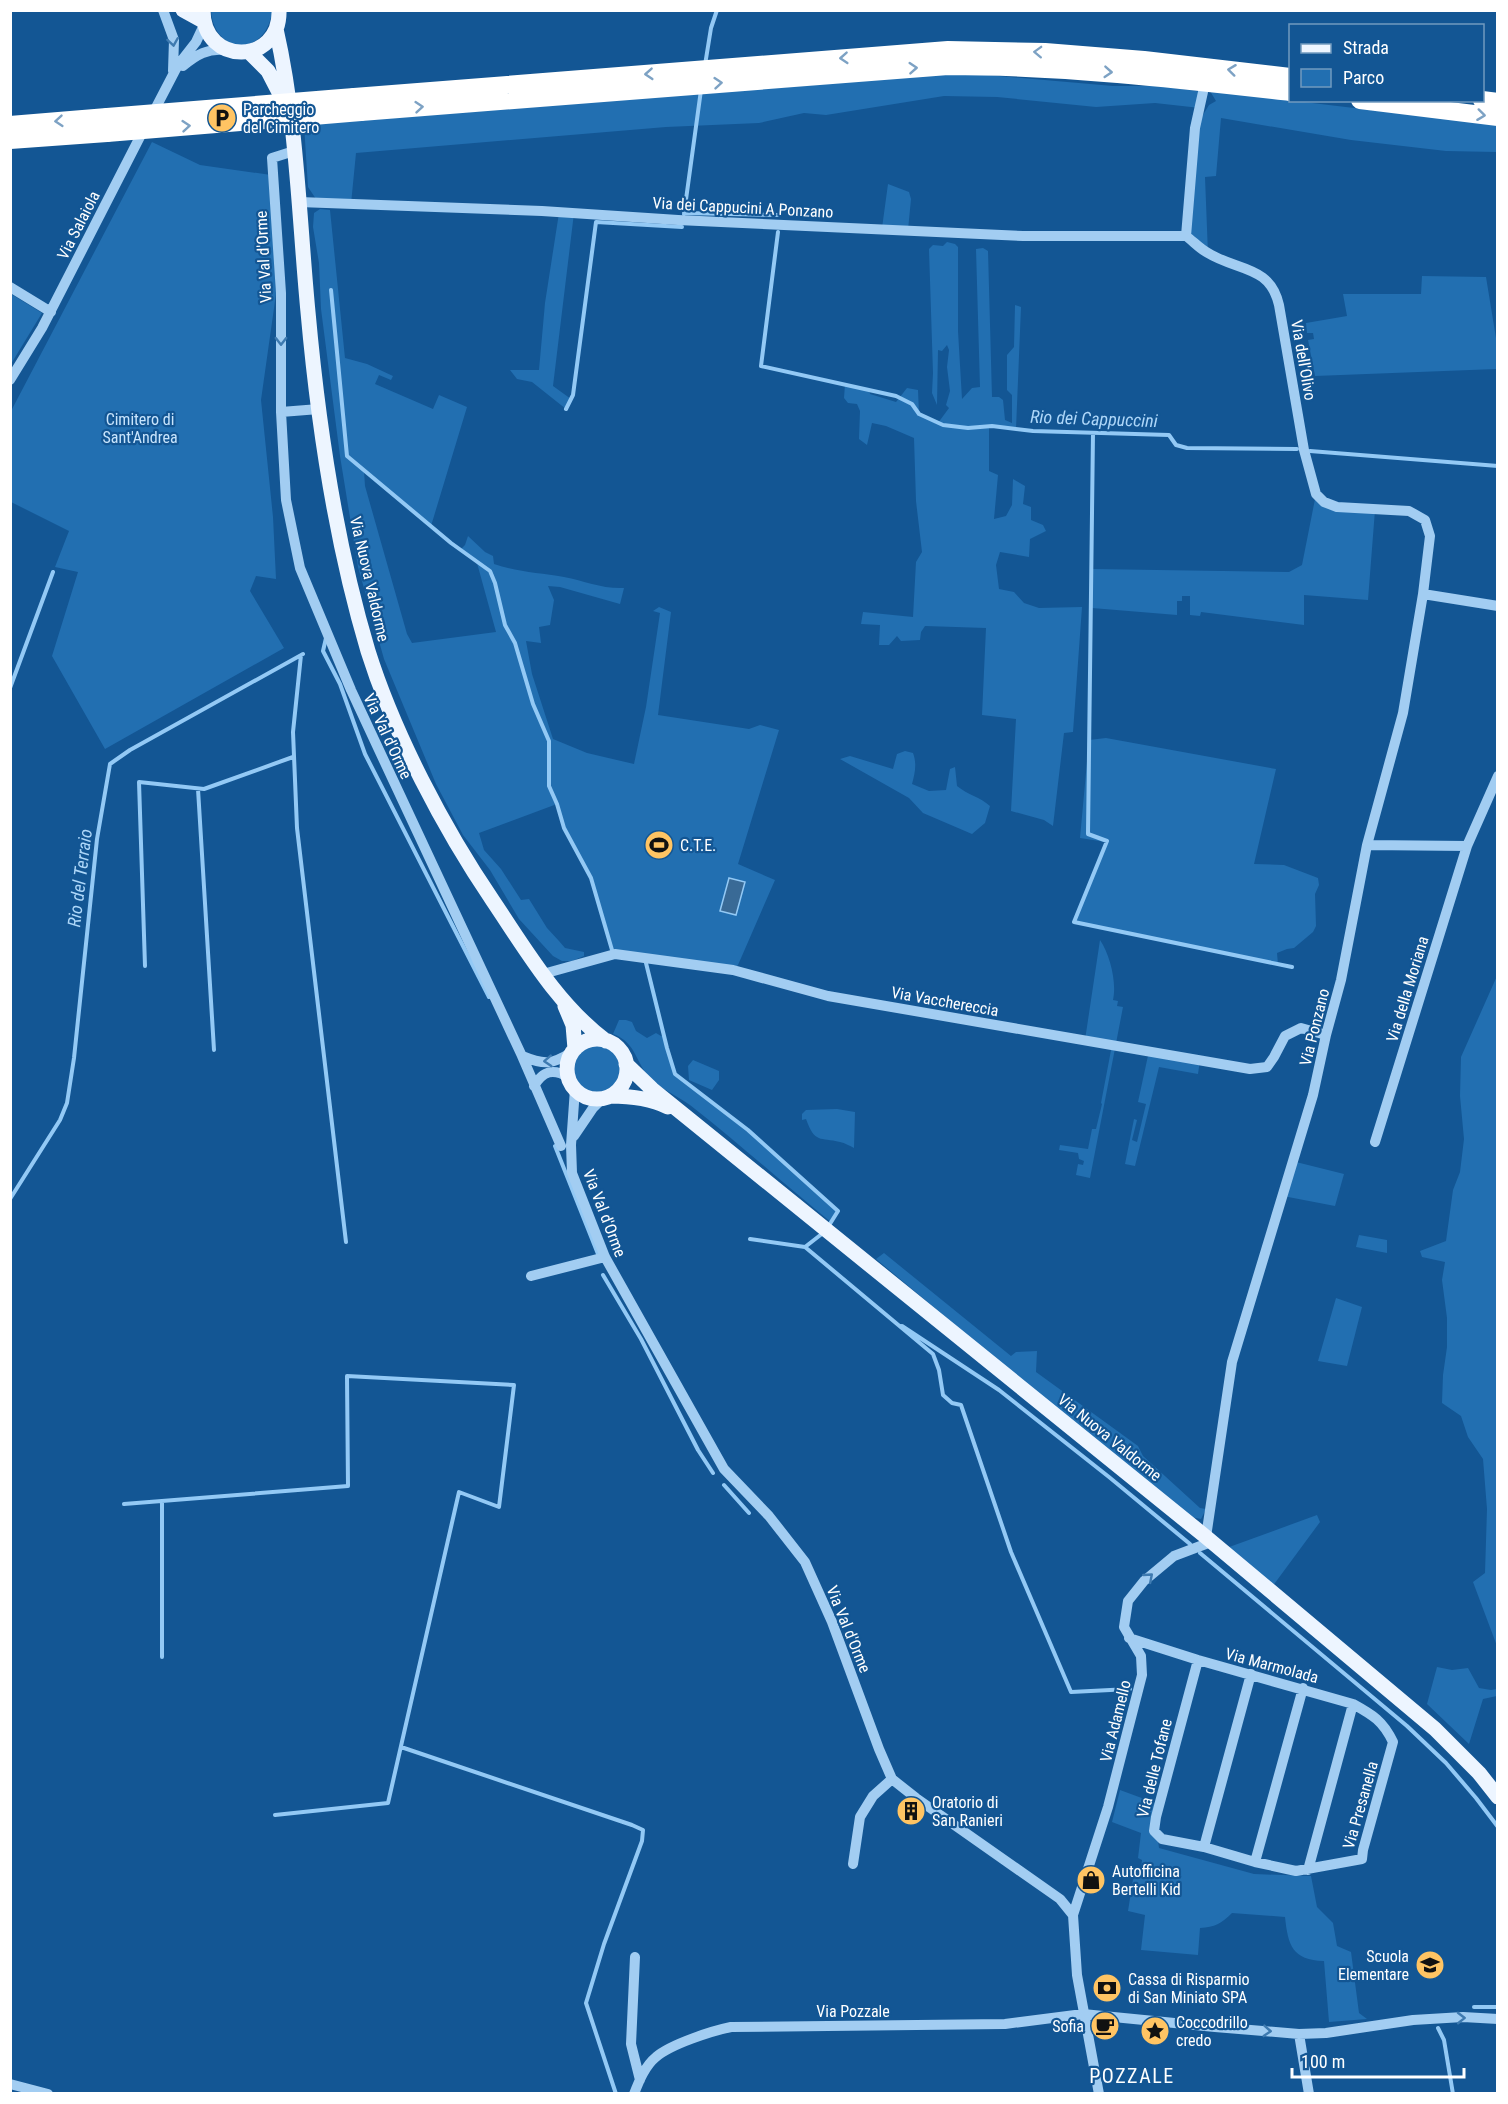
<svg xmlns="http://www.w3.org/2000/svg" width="1508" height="2104" font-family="'Roboto Condensed',sans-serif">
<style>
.green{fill:#226fb1}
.water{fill:#396a96;stroke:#93c9f5;stroke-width:1.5}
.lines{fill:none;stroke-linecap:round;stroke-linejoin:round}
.stream{stroke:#93c9f5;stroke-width:4}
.minor{stroke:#a2cdf2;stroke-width:10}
.major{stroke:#edf5ff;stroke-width:15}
.highway{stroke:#fff;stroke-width:18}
.highway-bridge{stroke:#fff;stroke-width:18}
.oneway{stroke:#3e7ab0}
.oneway2{stroke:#7da2c4}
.labels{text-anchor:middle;stroke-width:4.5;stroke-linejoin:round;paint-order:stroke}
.poi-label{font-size:16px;fill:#fff;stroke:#135694;text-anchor:start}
.street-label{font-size:16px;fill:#fff;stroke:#135694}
.park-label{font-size:16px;fill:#c9e5fd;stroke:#135694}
.water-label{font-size:18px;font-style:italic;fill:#aed7f9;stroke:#135694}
.quarter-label{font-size:20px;letter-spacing:1.5px;fill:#fff;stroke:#135694}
</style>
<rect width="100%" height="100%" fill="#135694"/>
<!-- green -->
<path class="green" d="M211 10 271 11 272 13C264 58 214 55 211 10Z
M965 73 1113 86H1160L1203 92 1200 108 1155 103 1096 107 997 97 944 96 826 115 804 113 759 123 666 127 356 153 351 204 316 199 308 187 304 125Z
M1210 91 1497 125V152L1446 151 1351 140 1221 118 1216 176 1205 177 1208 254 1186 236 1195 128 1209 105 1216 101Z
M152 142 200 165 271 175 276 294 261 400 273 517 276 579 256 576 250 591 284 648 105 749 52 656 78 572 55 567 69 531 11 502 10 413Z
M888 184 909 192 911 199 908 230 882 228Z
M320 209 330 210 345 358 367 364 393 376 391 380 379 375 375 384 433 409 439 395 467 407 431 526 364 471 365 486 407 634 412 643 496 632 477 563 460 550 465 545 468 536 485 552 493 556 494 564C517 572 540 573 564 577 585 581 602 589 624 588L620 604 560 587 548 586 554 600 550 625 539 627 541 643 526 641 532 674 553 739 587 753 634 764 646 707 660 613 653 611 659 607 671 612 658 715 749 729 760 725 779 730 738 864 775 880 738 965 733 970 612 950 591 878 564 828 557 804 479 833 484 850 501 869 521 900 529 899 547 928 559 941 565 948 584 952V956L572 961H562L553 956 519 919 490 870 463 835 436 784 384 659 358 567 340 456 321 309 319 263 313 227 314 213Z
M559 213H574L553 386 571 399 566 409 532 382 517 379 510 370H539L545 303Z
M947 242 955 244 958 247V331L962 399 972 388 980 387 976 249 983 248 988 251 992 397H999L1003 400 1005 420 1012 423V395L1007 390V355L1014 347 1015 305 1021 307 1016 429 989 426V471L998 475 994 519 1006 516 1012 505 1013 479 1025 486 1023 504 1031 507V520L1043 525 1046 531 1030 539 1029 557 1000 552 996 565 999 589 1014 592 1024 603 1039 608 1082 607 1073 732 1064 733 1053 826 1044 820 1011 811 1016 719 982 715 986 628 925 626 921 632 920 640 901 641 897 636 889 645H879L880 625 861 624 863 612 913 617 916 562 922 552 916 501 914 438 886 426 872 423 867 445 859 439 860 411 857 404 848 403 844 398 845 384 869 390 870 394 896 402 907 388 918 390 919 414 938 423 949 408 946 405 950 391 947 367 949 350 947 345 942 351 938 350 937 405 932 393 933 373 929 249 933 245 943 246Z
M1422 276 1486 277 1496 338V369L1315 376 1308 340 1314 339 1313 333H1307L1306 323 1347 316 1343 294H1421Z
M11 294 42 313 11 364Z
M1316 494 1324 502 1375 510 1368 600 1304 595V625L1201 612 1200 616 1190 615V596H1182V601H1177V615L1092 608V569L1289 572 1302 565Z
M1106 738 1276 769 1254 864 1284 865 1318 878 1319 885 1315 894 1316 926 1313 932 1294 948 1287 949 1277 953 1278 964 1074 922 1106 842 1080 838 1089 740Z
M905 751 913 753C917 764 915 773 912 784L929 791 946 790 950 769 955 767 957 786C968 795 980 797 990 806L985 823 972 834 923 813 909 798 840 759 850 756 893 769 897 754Z
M1100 940C1110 955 1117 982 1113 1000L1118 1001 1117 1006 1123 1007 1090 1178 1076 1175 1078 1164 1083 1165 1084 1161 1079 1159 1078 1153 1059 1150 1060 1145 1088 1149 1092 1129H1096L1102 1104 1101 1103 1112 1045 1085 1040Z
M1497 976V1646L1473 1582 1485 1573 1487 1509 1483 1459 1468 1437 1461 1416 1442 1403 1443 1375 1447 1347V1318L1442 1280 1445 1262 1422 1257 1420 1251 1446 1241 1453 1190 1460 1172 1464 1139 1460 1096 1461 1057Z
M619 1020H626L632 1022 636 1031 647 1038 656 1033 661 1036 664 1035 675 1074 748 1130 838 1211 832 1223C785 1185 742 1146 695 1109 682 1098 666 1092 653 1081 635 1065 638 1043 613 1034Z
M574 1069a23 23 0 1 1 46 0a23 23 0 1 1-46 0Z
M1149 1051 1200 1060 1198 1074 1159 1067 1135 1166 1125 1164 1134 1119 1137 1120 1132 1140 1137 1142 1146 1104 1138 1102Z
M693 1060 719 1071V1080L712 1090 689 1080 688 1066Z
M837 1109 855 1112 854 1148C850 1146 845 1143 840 1142 820 1137 815 1144 806 1119L802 1120V1114L806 1110Z
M1292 1161 1344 1174 1335 1206 1283 1196Z
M1359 1235 1387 1240V1253L1356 1247Z
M884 1253 1011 1356 1016 1352 1037 1351 1036 1372 1138 1446 1143 1456 1200 1508 1206 1509 1201 1519 1191 1517 1025 1383 876 1259Z
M1336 1298 1362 1307 1347 1366 1318 1361Z
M1317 1515 1320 1522 1269 1591 1221 1550Z
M1437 1667 1452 1670 1468 1668 1479 1688 1491 1690 1497 1689V1696L1483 1699 1469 1744 1427 1704Z
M1120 1790 1158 1804 1151 1835 1158 1840 1159 1848 1254 1874 1311 1876 1317 1907 1333 1923 1337 1946 1351 1952 1359 2013 1367 2019 1329 2022 1324 1961C1292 1960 1288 1945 1285 1917L1232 1913C1221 1924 1215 1927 1200 1928L1198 1955 1141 1950 1145 1915 1128 1911 1134 1873 1140 1875 1142 1860 1138 1858 1141 1833 1112 1822Z"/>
<!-- water -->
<path class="water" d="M729 878 745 882 736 915 720 911Z"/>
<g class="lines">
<!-- stream -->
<path class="stream" d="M705 65 711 28 717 10
M684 213 779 215
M684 214 701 90
M778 232 761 366 896 396 912 404 919 414 943 425 968 428 992 426 1033 431 1169 435 1176 445 1187 448 1297 449
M331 290 347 456 451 543 490 571 495 583 505 625 515 643 533 704 549 741V786L557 804 564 828 591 878 612 950
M566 409 573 395 596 222 682 227
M1093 433 1088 834 1107 841 1074 922 1292 967
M1310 451 1498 466
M326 638 323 651 340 684 365 754 489 997
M301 655 293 732 297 828 346 1242
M10 688 53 572
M198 789 214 1050
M646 963 667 1048 675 1074 748 1130 838 1211 828 1227
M145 966 139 782 204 789 293 757
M555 1146 598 1254
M10 1199 60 1120 67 1103 74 1058 97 839 110 764 130 750 303 654
M750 1239 805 1247 933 1354 939 1370 943 1395 952 1403 961 1405 1011 1552 1071 1692 1130 1689
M805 1247 823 1233
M603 1275 641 1339 698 1450 713 1473
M902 1326 999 1390 1109 1477 1190 1544
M724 1485 749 1513
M124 1504 348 1486 347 1376 514 1385 499 1507 459 1492 388 1803 275 1815
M1200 1553 1407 1726 1446 1763 1476 1798 1498 1827
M162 1657V1501
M401 1747 632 1825 643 1830 642 1841 604 1944 586 2003 616 2094
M1474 2007H1498
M1438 2028 1444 2040 1453 2094"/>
<!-- minor -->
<path class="minor" d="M163 10 174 40 173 71
M183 66C196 55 208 48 225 50
M1203 92 1195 128 1186 236C1193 241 1200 249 1208 253 1237 271 1270 265 1279 305L1304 450 1316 494 1324 502 1337 507 1409 511 1425 520 1430 536 1423 594
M152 115 178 65 196 42 204 25
M294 151 272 158 281 293V412L286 500 300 568 351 690 522 1056 561 1146
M299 202 542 211 678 220 1023 236H1186
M10 287 51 312
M10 380 42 328 144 129
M281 412 319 409
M1367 845 1467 846
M543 974 615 954 733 970 828 996 1250 1069 1267 1067 1274 1057 1285 1036 1301 1028 1326 1035
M522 1056C544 1065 552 1065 572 1052
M534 1086C543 1071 553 1068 568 1077
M575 1089 571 1145 572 1173 605 1257 724 1469 769 1516 805 1562 832 1622 879 1749 892 1779 916 1798 1060 1899 1073 1915 1077 1975 1099 2094
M574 1136 593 1108 603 1098
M1375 1142 1467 846 1498 776
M531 1276 605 1257
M1206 1537 1232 1362 1313 1095 1326 1035 1341 980 1367 845 1403 713 1423 594 1498 606
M1129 1638 1198 1660 1353 1704C1373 1715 1383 1721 1393 1742L1363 1850 1362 1859 1296 1871 1255 1862 1204 1847 1162 1839 1154 1831 1156 1817 1198 1660
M1204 1847 1251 1674
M1255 1862 1303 1688
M853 1864 860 1817 873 1796 892 1779
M1308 1870 1353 1704
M1073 1915 1108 1807 1142 1675 1141 1656 1124 1627 1128 1601 1144 1581 1174 1556 1211 1542
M635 1957 631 2044 640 2080
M1299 2034 1309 2094
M10 2084 48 2094
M634 2094C639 2081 645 2066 656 2057 671 2044 712 2031 731 2027L1005 2024 1083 2014 1215 2027 1299 2034 1326 2033 1413 2020 1463 2017 1498 2019"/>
<!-- major -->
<path class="major" d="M183 10 203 21
M203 10C203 67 281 65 279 10
M276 29C297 121 299 218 308 312 318 424 336 544 368 651 394 734 444 829 493 901 526 950 557 1004 606 1041
M249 52 268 71 283 100
M565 1006 573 1025 575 1049
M567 1069a30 30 0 1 1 60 0a30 30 0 1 1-60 0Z
M626 1064 652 1089 1206 1537 1435 1729 1479 1773 1498 1797
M610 1096C631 1096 650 1098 668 1107"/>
<!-- highway -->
<path class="highway" d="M354 97 948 50 1045 52 1144 60 1290 77
M1360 100 1498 117
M1482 100 1498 102
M361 112 948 66C1063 66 1176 79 1290 92
M10 125 107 117
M10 140 107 133"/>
<!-- highway-bridge -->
<path class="highway-bridge" d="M107 117 354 97
M107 133 361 112"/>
</g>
<!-- one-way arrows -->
<defs><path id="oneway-chevron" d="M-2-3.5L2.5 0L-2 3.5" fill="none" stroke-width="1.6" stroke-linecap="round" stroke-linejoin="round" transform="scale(1.5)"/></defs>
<g class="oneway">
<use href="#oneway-chevron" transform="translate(173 42) rotate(81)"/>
<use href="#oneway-chevron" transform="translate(281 341) rotate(90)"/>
<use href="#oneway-chevron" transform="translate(548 1061) rotate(177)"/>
<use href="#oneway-chevron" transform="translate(1149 1577) rotate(-41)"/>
<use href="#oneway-chevron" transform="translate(1461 2018) rotate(-1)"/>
<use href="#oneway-chevron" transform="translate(1267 2031) rotate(4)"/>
</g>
<g class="oneway2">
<use href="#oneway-chevron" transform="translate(1038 52) rotate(-178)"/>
<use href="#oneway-chevron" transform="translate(844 58) rotate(176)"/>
<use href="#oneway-chevron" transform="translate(913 68) rotate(-4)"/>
<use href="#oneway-chevron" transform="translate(1232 70) rotate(-173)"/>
<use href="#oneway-chevron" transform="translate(1108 72) rotate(4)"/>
<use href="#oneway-chevron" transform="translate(649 74) rotate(176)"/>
<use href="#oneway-chevron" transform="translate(718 83) rotate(-5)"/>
<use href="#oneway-chevron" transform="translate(419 107) rotate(-5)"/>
<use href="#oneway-chevron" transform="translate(1481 115) rotate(7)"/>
<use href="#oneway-chevron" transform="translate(59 121) rotate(175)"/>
<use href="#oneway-chevron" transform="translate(186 126) rotate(-5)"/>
</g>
<!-- icons -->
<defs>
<g id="parking-disc" transform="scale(1.5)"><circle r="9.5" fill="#ffc463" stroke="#135694"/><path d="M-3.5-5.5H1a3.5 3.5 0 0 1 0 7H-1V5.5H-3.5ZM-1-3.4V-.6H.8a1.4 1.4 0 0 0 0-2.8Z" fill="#111"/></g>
<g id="stadium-disc" transform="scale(1.5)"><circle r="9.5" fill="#ffc463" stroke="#135694"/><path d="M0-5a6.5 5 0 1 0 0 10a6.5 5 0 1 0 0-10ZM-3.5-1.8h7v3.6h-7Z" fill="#111"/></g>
<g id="building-disc" transform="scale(1.5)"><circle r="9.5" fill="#ffc463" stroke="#135694"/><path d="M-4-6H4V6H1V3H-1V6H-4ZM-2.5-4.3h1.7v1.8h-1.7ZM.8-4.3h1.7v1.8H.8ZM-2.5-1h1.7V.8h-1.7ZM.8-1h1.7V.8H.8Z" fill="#111"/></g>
<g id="shop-disc" transform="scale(1.5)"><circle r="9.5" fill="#ffc463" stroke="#135694"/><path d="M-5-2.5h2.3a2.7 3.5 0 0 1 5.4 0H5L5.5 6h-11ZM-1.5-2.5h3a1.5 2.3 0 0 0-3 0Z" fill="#111"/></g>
<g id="school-disc" transform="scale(1.5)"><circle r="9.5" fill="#ffc463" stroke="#135694"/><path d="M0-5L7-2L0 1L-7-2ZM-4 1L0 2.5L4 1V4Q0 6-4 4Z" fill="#111"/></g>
<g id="bank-disc" transform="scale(1.5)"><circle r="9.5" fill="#ffc463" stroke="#135694"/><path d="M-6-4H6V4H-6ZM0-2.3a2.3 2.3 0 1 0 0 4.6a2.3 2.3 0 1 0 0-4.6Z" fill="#111"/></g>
<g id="cafe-disc" transform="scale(1.5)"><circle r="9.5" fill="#ffc463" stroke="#135694"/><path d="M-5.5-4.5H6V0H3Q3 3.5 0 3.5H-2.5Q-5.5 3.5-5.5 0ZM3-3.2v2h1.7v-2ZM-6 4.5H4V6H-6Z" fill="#111"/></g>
<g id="sight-disc" transform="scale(1.5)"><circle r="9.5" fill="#ffc463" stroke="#135694"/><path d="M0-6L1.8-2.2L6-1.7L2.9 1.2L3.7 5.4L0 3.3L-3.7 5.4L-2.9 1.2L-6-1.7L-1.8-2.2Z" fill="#111"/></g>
</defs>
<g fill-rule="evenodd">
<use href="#parking-disc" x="222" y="118"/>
<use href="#stadium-disc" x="659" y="845"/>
<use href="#building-disc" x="911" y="1811"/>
<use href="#shop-disc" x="1091" y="1880"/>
<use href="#school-disc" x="1430" y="1965"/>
<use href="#bank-disc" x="1107" y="1988"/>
<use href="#cafe-disc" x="1105" y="2026"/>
<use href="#sight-disc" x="1155" y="2031"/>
</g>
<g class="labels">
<!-- poi labels -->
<g class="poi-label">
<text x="243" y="115">Parcheggio<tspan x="243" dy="18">del Cimitero</tspan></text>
<text x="680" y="851">C.T.E.</text>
<text x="932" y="1808">Oratorio di<tspan x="932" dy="18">San Ranieri</tspan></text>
<text x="1112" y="1877">Autofficina<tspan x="1112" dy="18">Bertelli Kid</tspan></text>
<text x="1409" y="1962" text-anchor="end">Scuola<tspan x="1409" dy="18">Elementare</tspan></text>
<text x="1128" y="1985">Cassa di Risparmio<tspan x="1128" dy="18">di San Miniato SPA</tspan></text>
<text x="1176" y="2028">Coccodrillo<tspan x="1176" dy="18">credo</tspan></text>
<text x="1084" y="2032" text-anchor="end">Sofia</text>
</g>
<!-- street labels -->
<g class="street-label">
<text transform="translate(743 207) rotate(3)" y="6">Via dei Cappucini A Ponzano</text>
<text transform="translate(78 225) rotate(-63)" y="6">Via Salaiola</text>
<text transform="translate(263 257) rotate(-93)" y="6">Via Val d'Orme</text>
<text transform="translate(1304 360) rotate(80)" y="6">Via dell'Olivo</text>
<text transform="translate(370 579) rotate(77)" y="6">Via Nuova Valdorme</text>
<text transform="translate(388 736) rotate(65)" y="6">Via Val d'Orme</text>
<text transform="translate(1407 989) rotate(-73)" y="6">Via della Moriana</text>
<text transform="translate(945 1001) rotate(10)" y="6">Via Vacchereccia</text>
<text transform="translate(1314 1027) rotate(-76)" y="6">Via Ponzano</text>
<text transform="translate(605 1213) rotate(69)" y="6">Via Val d'Orme</text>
<text transform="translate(1110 1437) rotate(39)" y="6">Via Nuova Valdorme</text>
<text transform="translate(849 1629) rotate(68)" y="6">Via Val d'Orme</text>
<text transform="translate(1272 1665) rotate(15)" y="6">Via Marmolada</text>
<text transform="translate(1115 1721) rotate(-76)" y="6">Via Adamello</text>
<text transform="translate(1154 1768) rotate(-76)" y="6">Via delle Tofane</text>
<text transform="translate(1360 1805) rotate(-74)" y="6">Via Presanella</text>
<text x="853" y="2017">Via Pozzale</text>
</g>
<!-- park labels -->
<g class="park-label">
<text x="140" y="425">Cimitero di<tspan x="140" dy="18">Sant'Andrea</tspan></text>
</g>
<!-- water labels -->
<g class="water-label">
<text transform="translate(1094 419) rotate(2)" y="6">Rio dei Cappuccini</text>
<text transform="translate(80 878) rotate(-83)" y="6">Rio del Terraio</text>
</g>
<!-- quarter labels -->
<g class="quarter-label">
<text x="1132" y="2083">POZZALE</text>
</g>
</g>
<!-- border -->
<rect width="1508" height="2104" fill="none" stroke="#ffffff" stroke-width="24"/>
<!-- legend -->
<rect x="1289" y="24" width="195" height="78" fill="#135694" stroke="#719abf" stroke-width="1.5"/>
<rect x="1301" y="44" width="30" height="9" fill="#edf5ff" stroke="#719abf" stroke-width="1.5"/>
<text x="1343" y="54" font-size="18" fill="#ffffff">Strada</text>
<rect x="1301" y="69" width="30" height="18" fill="#226fb1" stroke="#719abf" stroke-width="1.5"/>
<text x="1343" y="84" font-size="18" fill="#ffffff">Parco</text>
<!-- scale -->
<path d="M1292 2068v9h172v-9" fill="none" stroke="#ffffff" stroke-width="3"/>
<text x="1301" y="2068" font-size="18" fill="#ffffff" stroke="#135694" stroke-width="4.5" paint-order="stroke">100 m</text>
</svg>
